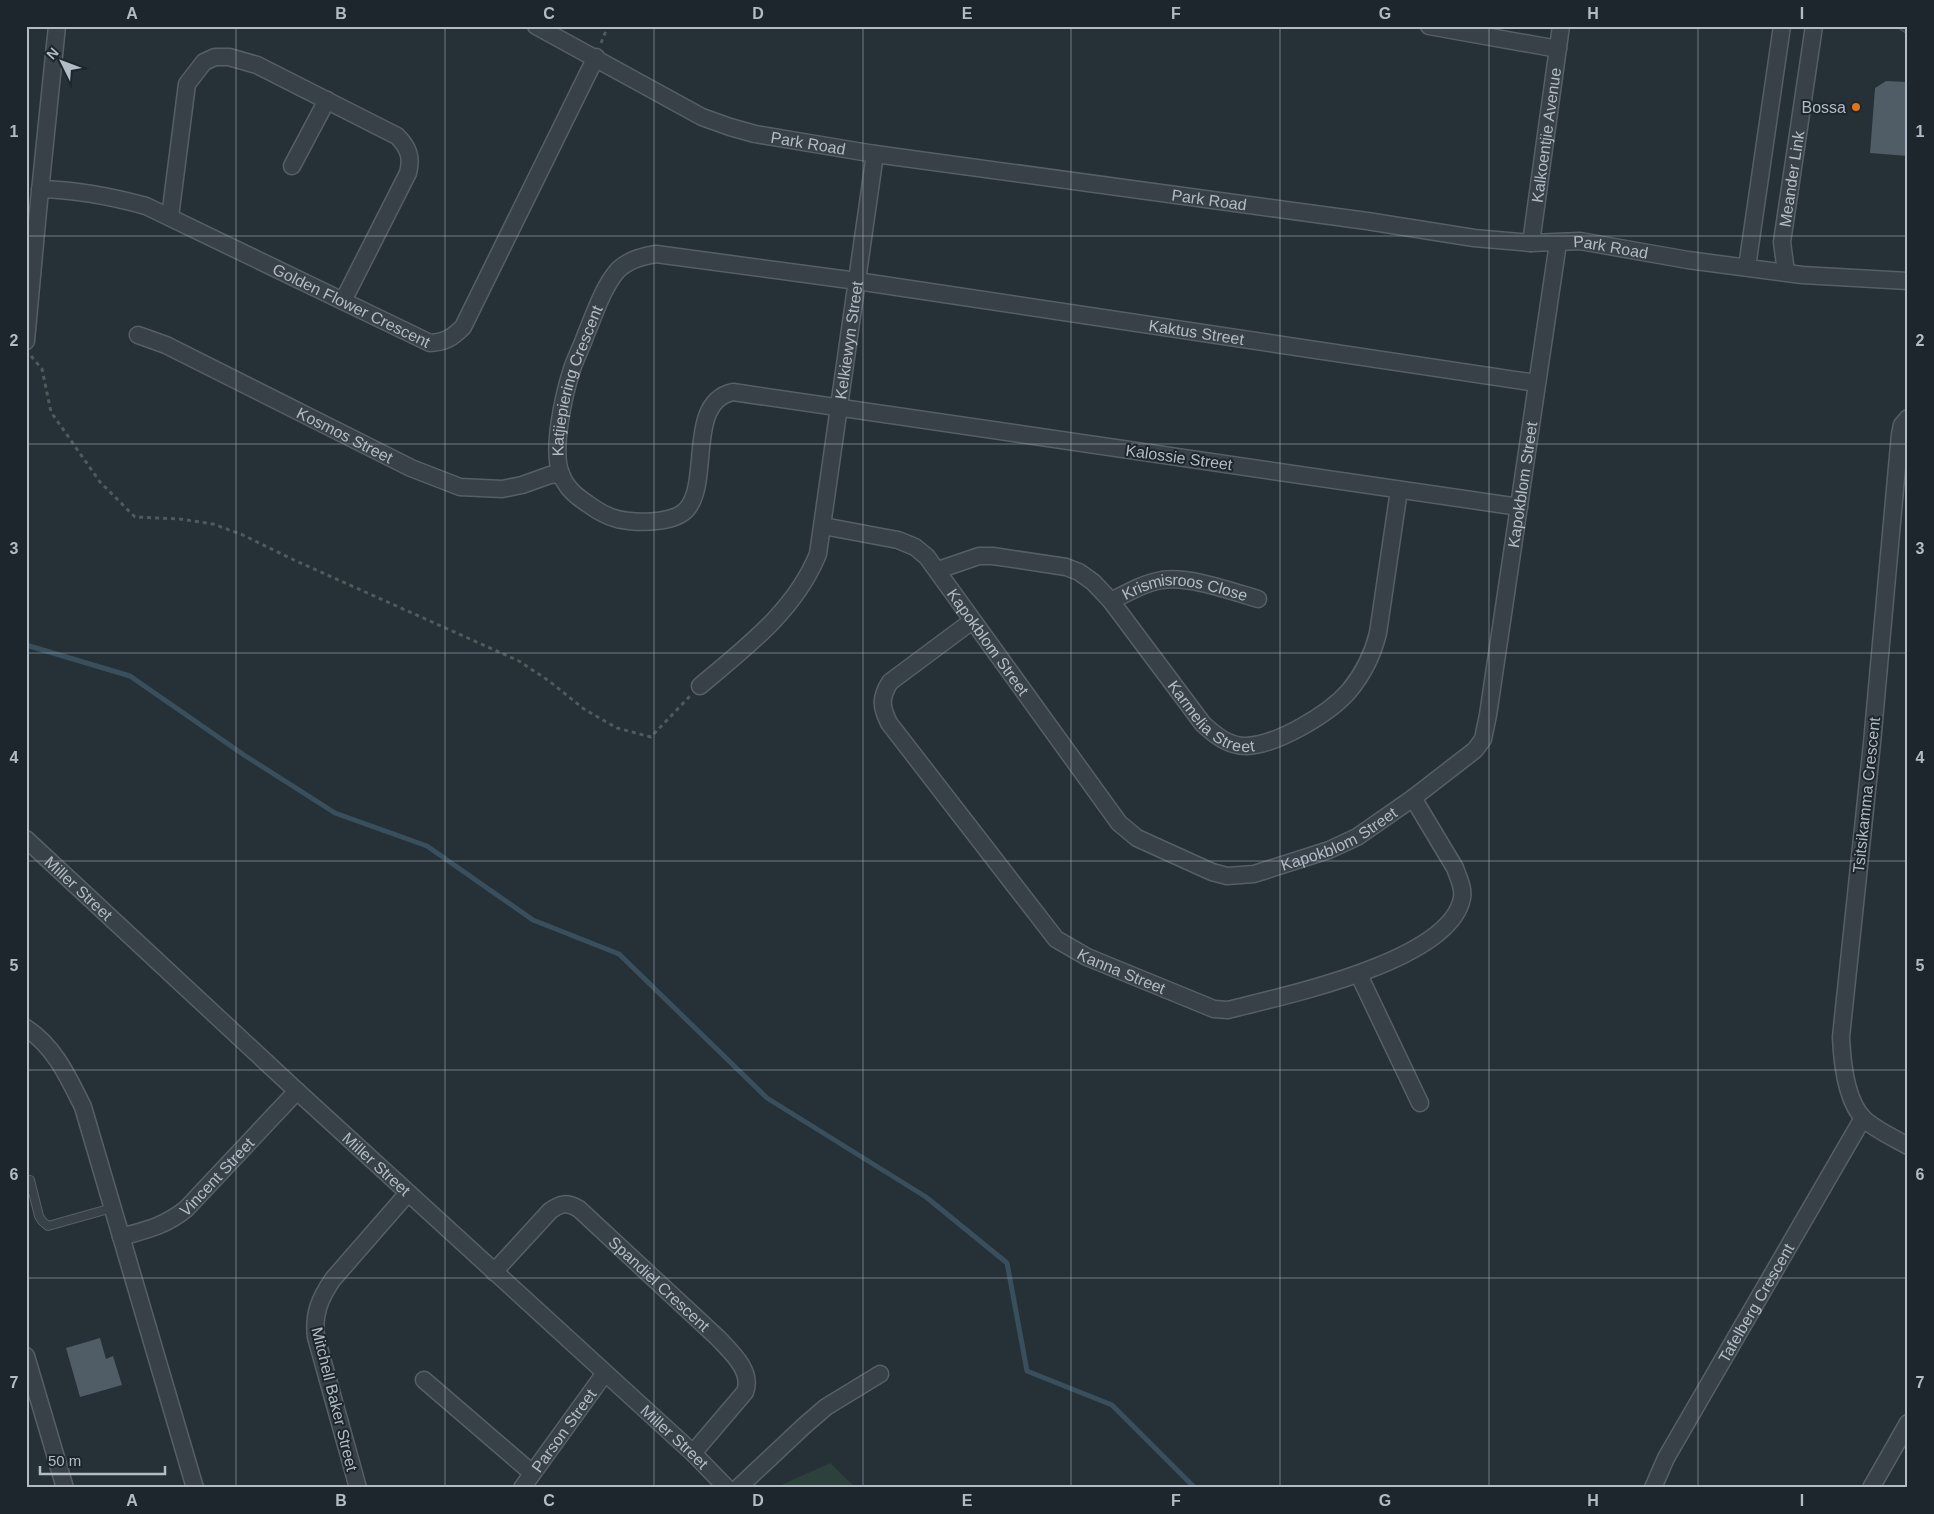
<svg xmlns="http://www.w3.org/2000/svg" width="1934" height="1514" font-family="Helvetica,sans-serif">
<style>
.green{fill:#2c403c}
.lines{fill:none;stroke-linecap:round;stroke-linejoin:round}
.stream{stroke:#3a4f5d;stroke-width:5}
.building{fill:#505d66}
.lane-casing{stroke:#565f66;stroke-width:10}
.street-casing{stroke:#565f66;stroke-width:19}
.path{stroke:#4b5c5b;stroke-width:3;stroke-dasharray:4 4;stroke-linecap:butt}
.lane{stroke:#384148;stroke-width:8}
.street{stroke:#384148;stroke-width:16}
.grid{fill:none;stroke:#b3bcc4;stroke-width:1;stroke-opacity:0.55}
.food-dot{fill:#e8710a;stroke:#1d262d;stroke-width:2}
.labels{text-anchor:middle;stroke-width:4;stroke-linejoin:round;paint-order:stroke}
.poi-label{font-size:16px;fill:#b3bcc4;stroke:#1d262d;text-anchor:end}
.street-label{font-size:16px;fill:#b3bcc4;stroke:#1d262d}
.neatline{fill:none;stroke:#b3bcc4;stroke-width:2}
.grid-label{font-size:16px;text-anchor:middle;font-weight:bold;fill:#b3bcc4}
</style>
<rect width="100%" height="100%" fill="#253037"/>
<!-- green -->
<path class="green" d="M830 1463 856 1488H778L779 1486Z"/>
<g class="lines">
<!-- stream -->
<path class="stream" d="M26 645 130 676 244 755 335 813 427 846 533 920 619 954 767 1098 926 1197 1007 1263 1027 1371 1112 1405 1195 1488"/>
</g>
<!-- building -->
<path class="building" d="M1886 81 1908 82V156L1870 153 1875 88Z
M100 1338 106 1359 113 1356 122 1385 80 1397 66 1348Z"/>
<g class="lines">
<!-- lane casing -->
<g class="lane-casing">
<path id="lane" d="M1903 26 1908 29
M30 1180 39 1216 42 1221 48 1226 112 1208"/>
</g>
<!-- street casing -->
<g class="street-casing">
<g id="street">
<path id="s1" d="M536 26 702 117 730 127 755 134 875 154 1367 221 1474 238 1531 243 1580 241 1688 260 1802 275 1908 281"/>
<path d="M1429 26 1558 49"/>
<path d="M292 166 327 100"/>
<path id="s2" d="M40 189C77 190 110 196 146 206L430 343C445 342 452 338 463 327L596 57"/>
<path d="M170 217 187 84 204 62 215 57H229L257 65 397 136C409 148 412 158 408 173L343 301"/>
<path id="s3" d="M1531 243 1561 26"/>
<path d="M1747 267 1782 26"/>
<path id="s4" d="M1786 272 1782 242 1814 26"/>
<path id="s5" d="M138 335 166 345 411 468 460 487 502 489 522 485 550 475 561 474"/>
<path d="M26 341 38 211 57 26"/>
<path d="M1908 418 1902 425 1900 434 1872 743 1841 1037C1842 1061 1846 1101 1864 1119 1876 1130 1894 1138 1908 1146"/>
<path id="s6" d="M1519 507 733 392C686 402 711 481 687 509 676 522 645 523 629 521 614 520 600 513 588 504 576 496 566 488 561 474 551 450 564 394 572 369 576 357 582 346 586 334 595 313 603 287 618 270 628 260 643 256 656 254L857 281 1536 383"/>
<path id="s7" d="M823 526 898 540 915 547 927 557 1119 823 1137 838 1212 872 1227 876 1254 874 1329 850 1357 837 1413 798 1475 750 1483 739 1488 715 1558 243"/>
<path id="s8" d="M938 570 979 556H993L1066 567 1079 572 1093 582 1111 601 1203 724C1215 735 1228 746 1246 746 1277 745 1329 714 1349 691 1363 674 1373 654 1378 633L1399 490"/>
<path id="s9" d="M1111 601C1127 593 1144 583 1162 580 1190 576 1231 591 1258 599"/>
<path id="s10" d="M972 621 890 682C880 698 881 707 889 723L1056 939 1087 957 1214 1009 1228 1010C1282 996 1450 962 1462 898 1464 888 1458 877 1455 868L1413 798"/>
<path id="s11" d="M700 686C745 648 795 611 818 554L875 154"/>
<path id="s12" d="M26 839 297 1091 693 1453 727 1488"/>
<path d="M1359 975 1420 1103"/>
<path d="M26 1028C55 1047 68 1077 83 1107L195 1488"/>
<path id="s13" d="M121 1237C146 1230 165 1226 186 1209L297 1091"/>
<path id="s14" d="M494 1272 550 1211C561 1203 567 1202 579 1209L718 1338C731 1352 753 1371 745 1392L693 1453"/>
<path d="M26 1356 65 1488"/>
<path d="M424 1380 532 1473"/>
<path d="M358 1488 316 1337C313 1314 320 1298 333 1279L408 1193"/>
<path id="s15" d="M522 1488 605 1373"/>
<path d="M738 1488 804 1426 826 1407 880 1374"/>
<path id="s16" d="M1653 1488 1666 1458 1863 1118"/>
<path d="M1871 1488 1908 1423"/>
</g>
</g>
<!-- path -->
<path class="path" d="M601 43 608 26
M31 356 42 369 51 412 100 482 135 517 180 519 213 524 243 535 294 560 519 661 549 681 584 709 617 728 651 737 690 696"/>
<!-- lane -->
<use href="#lane" class="lane"/>
<!-- street -->
<use href="#street" class="street"/>
</g>
<!-- grid -->
<path class="grid" d="M236 26V1488M445 26V1488M654 26V1488M863 26V1488M1071 26V1488M1280 26V1488M1489 26V1488M1698 26V1488M26 236H1908M26 444H1908M26 653H1908M26 861H1908M26 1070H1908M26 1278H1908"/>
<!-- markers -->
<circle class="food-dot" cx="1856" cy="107" r="5"/>
<g class="labels">
<!-- poi labels -->
<g class="poi-label">
<text x="1846" y="113">Bossa</text>
</g>
<!-- street labels -->
<g class="street-label">
<text dy="6" stroke="none"><textPath href="#s3" startOffset="109">Kalkoentjie Avenue</textPath></text>
<text dy="6" stroke="none"><textPath href="#s1" startOffset="299">Park Road</textPath></text>
<text dy="6" stroke="none"><textPath href="#s4" startOffset="94">Meander Link</textPath></text>
<text dy="6" stroke="none"><textPath href="#s1" startOffset="704">Park Road</textPath></text>
<text dy="6" stroke="none"><textPath href="#s1" startOffset="1109">Park Road</textPath></text>
<text dy="6" stroke="none"><textPath href="#s2" startOffset="336">Golden Flower Crescent</textPath></text>
<text dy="6" stroke="none"><textPath href="#s6" startOffset="1879">Kaktus Street</textPath></text>
<text dy="6" stroke="none"><textPath href="#s11" startOffset="395">Kelkiewyn Street</textPath></text>
<text dy="6" stroke="none"><textPath href="#s6" startOffset="1171">Katjiepiering Crescent</textPath></text>
<text dy="6" stroke="none"><textPath href="#s5" startOffset="230">Kosmos Street</textPath></text>
<text transform="translate(1179 457) rotate(8)" y="6">Kalossie Street</text>
<text dy="6" stroke="none"><textPath href="#s7" startOffset="1114">Kapokblom Street</textPath></text>
<text dy="6" stroke="none"><textPath href="#s9" startOffset="78">Krismisroos Close</textPath></text>
<text dy="6" stroke="none"><textPath href="#s7" startOffset="215">Kapokblom Street</textPath></text>
<text dy="6" stroke="none"><textPath href="#s8" startOffset="345">Karmelia Street</textPath></text>
<text transform="translate(1866 795) rotate(-84)" y="6">Tsitsikamma Crescent</text>
<text dy="6" stroke="none"><textPath href="#s7" startOffset="679">Kapokblom Street</textPath></text>
<text dy="6" stroke="none"><textPath href="#s12" startOffset="72">Miller Street</textPath></text>
<text dy="6" stroke="none"><textPath href="#s10" startOffset="492">Kanna Street</textPath></text>
<text dy="6" stroke="none"><textPath href="#s12" startOffset="478">Miller Street</textPath></text>
<text dy="6" stroke="none"><textPath href="#s13" startOffset="116">Vincent Street</textPath></text>
<text dy="6" stroke="none"><textPath href="#s14" startOffset="224">Spandiel Crescent</textPath></text>
<text dy="6" stroke="none"><textPath href="#s16" startOffset="212">Tafelberg Crescent</textPath></text>
<text transform="translate(335 1399) rotate(76)" y="6">Mitchell Baker Street</text>
<text dy="6" stroke="none"><textPath href="#s15" startOffset="71">Parson Street</textPath></text>
<text dy="6" stroke="none"><textPath href="#s12" startOffset="882">Miller Street</textPath></text>
</g>
</g>
<!-- border -->
<rect width="1934" height="1514" fill="none" stroke="#1d262d" stroke-width="55"/>
<!-- north arrow -->
<g transform="translate(62 62) rotate(312)" stroke="#1d262d" stroke-width="4" paint-order="stroke">
<path d="M0-4L9 19L0 12L-9 19Z" fill="#b3bcc4"/>
<text y="-8" font-size="14" font-weight="bold" text-anchor="middle" fill="#b3bcc4">N</text>
</g>
<!-- scale -->
<path d="M40 1466v8h125v-8" fill="none" stroke="#b3bcc4" stroke-width="2.5"/>
<text x="48" y="1466" font-size="15" fill="#b3bcc4" stroke="#1d262d" stroke-width="4" paint-order="stroke">50 m</text>
<rect x="28" y="28" width="1878" height="1458" class="neatline"/>
<g class="grid-label">
<text x="132" y="19">A</text>
<text x="341" y="19">B</text>
<text x="549" y="19">C</text>
<text x="758" y="19">D</text>
<text x="967" y="19">E</text>
<text x="1176" y="19">F</text>
<text x="1385" y="19">G</text>
<text x="1593" y="19">H</text>
<text x="1802" y="19">I</text>
<text x="14" y="137">1</text>
<text x="1920" y="137">1</text>
<text x="14" y="346">2</text>
<text x="1920" y="346">2</text>
<text x="14" y="554">3</text>
<text x="1920" y="554">3</text>
<text x="14" y="763">4</text>
<text x="1920" y="763">4</text>
<text x="14" y="971">5</text>
<text x="1920" y="971">5</text>
<text x="14" y="1180">6</text>
<text x="1920" y="1180">6</text>
<text x="14" y="1388">7</text>
<text x="1920" y="1388">7</text>
<text x="132" y="1506">A</text>
<text x="341" y="1506">B</text>
<text x="549" y="1506">C</text>
<text x="758" y="1506">D</text>
<text x="967" y="1506">E</text>
<text x="1176" y="1506">F</text>
<text x="1385" y="1506">G</text>
<text x="1593" y="1506">H</text>
<text x="1802" y="1506">I</text>
</g>
</svg>
